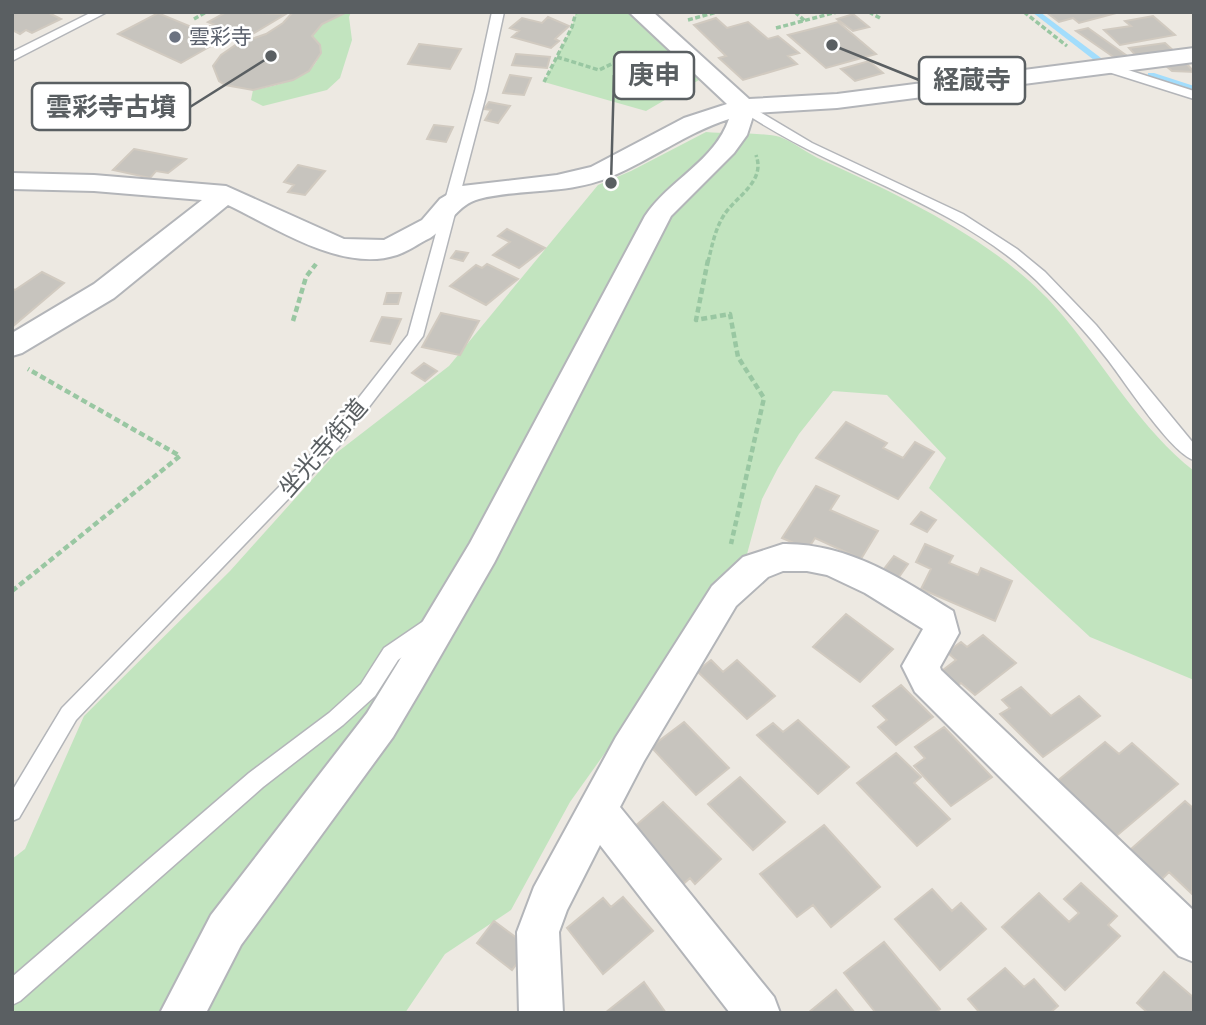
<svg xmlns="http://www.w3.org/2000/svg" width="1206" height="1025" font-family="'PT Sans Narrow','Noto Sans JP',sans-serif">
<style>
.green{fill:#c2e4bf}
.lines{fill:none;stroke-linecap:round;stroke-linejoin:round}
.stream{fill:#a2ddfc;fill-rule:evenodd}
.building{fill:#c7c4be;stroke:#d1cac0;stroke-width:2}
.lane-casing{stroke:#b3b5b9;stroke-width:3}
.street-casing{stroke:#b3b5b9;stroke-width:4}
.path-far1{stroke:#99c7a2;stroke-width:3.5;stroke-dasharray:5 2.5;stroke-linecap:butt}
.path{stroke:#99c7a2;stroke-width:4.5;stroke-dasharray:6 3.5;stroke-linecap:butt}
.lane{fill:#fff;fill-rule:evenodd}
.street{fill:#fff;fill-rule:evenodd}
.worship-dot{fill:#6b7280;stroke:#fff;stroke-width:2.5}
.labels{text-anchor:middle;stroke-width:5;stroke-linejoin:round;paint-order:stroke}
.far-worship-label{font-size:21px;fill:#5b616d;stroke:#fff;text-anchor:start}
.street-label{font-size:24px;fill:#5a5f62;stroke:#fff}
.leader{fill:none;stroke:#5a5f62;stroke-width:2.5}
.callout-dot{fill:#5a5f62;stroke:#fff;stroke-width:2.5}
.callout{fill:#fff;stroke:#5a5f62;stroke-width:2.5}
.callout-label{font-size:26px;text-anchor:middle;font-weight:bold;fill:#5a5f62}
</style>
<rect width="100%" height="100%" fill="#ede9e2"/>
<!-- green -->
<path class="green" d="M347 12H351L349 17 352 40 340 78 327 90 263 106 251 100 253 90C278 85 322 78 320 45L312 36 322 24Z
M576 12H629L699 80 646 111 544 82 572 27Z
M706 132C725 134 763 132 780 137 794 142 808 154 822 160 906 198 1005 245 1064 317 1107 369 1141 429 1194 471V680L1090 637 929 488 946 458 887 395 833 391 799 434 778 468 762 499 747 554 570 802 511 910 445 954 405 1013H12V859L25 849 84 716 230 571 335 454 449 366 598 185 631 171Z"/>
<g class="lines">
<!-- stream -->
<path class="stream" d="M1032 12H1040L1101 58 1094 60Z
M1148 73H1154L1194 86V91L1148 77Z"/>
</g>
<!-- building -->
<path class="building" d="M12 12H47L61 19 32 33 26 30 20 34 12 30Z
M218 12 286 14 244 39 232 34 181 63 118 34 158 13 201 31 213 24 208 22 223 14Z
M293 12H347L322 24 312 36 320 45 321 53 309 71 293 80 253 90 225 85 219 81 213 66 221 55 237 44 266 34 283 23Z
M1046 12H1120L1079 23 1073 18 1059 22Z
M853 14 869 27 853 31 837 19Z
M1153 16 1175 35 1120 45 1104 30 1131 26 1125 21Z
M548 17 569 26 555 39 559 41 551 48 512 37 519 31 510 28 522 18 542 23Z
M716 18 727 28 748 22 768 39 778 36 799 53 788 56 797 64 743 80 719 58 726 56 694 25Z
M838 22 876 54 826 68 788 35Z
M1088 28 1126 55 1115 58 1076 31Z
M1165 43 1175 52 1138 58 1129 48Z
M419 44 461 49 450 69 408 64Z
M516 54 550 57 547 68 512 65Z
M869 61 883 73 855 81 841 69Z
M1186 63 1194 72 1172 71 1166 66Z
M510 75 531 78 524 95 503 93Z
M489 102 510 106 498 123 485 120 491 110 484 109Z
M434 125 453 127 446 142 427 139Z
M134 149 186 159 168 173 156 171 150 178 113 170Z
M298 165 325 171 305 195 288 192 294 185 284 182Z
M507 229 545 248 519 268 493 255 510 242 498 236Z
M456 251 468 253 463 261 451 258Z
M487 264 518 279 486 305 450 286 476 265 482 268Z
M42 272 64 283 12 327V288L15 290Z
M387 293H401L398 304H384Z
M441 313 479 321 460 355 422 347Z
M382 317 401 319 390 344 371 341Z
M424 363 437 371 425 381 412 373Z
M846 422 887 443 883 448 903 458 915 442 934 452 898 499 816 458Z
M816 486 839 496 830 510 878 531 861 559 815 538 808 549 782 538Z
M921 512 936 520 927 532 911 524Z
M925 544 953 556 949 563 978 575 981 568 1012 581 995 621 921 589 931 569 916 562Z
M894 556 908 564 899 577 884 569Z
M846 614 893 649 860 682 813 647Z
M983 635 1016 663 975 695 961 683 955 688 939 673 956 660 947 652 961 642 967 647Z
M711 660 723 672 737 660 775 696 747 719 697 671Z
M901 685 933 717 896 745 878 727 887 720 873 706Z
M1021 687 1051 716 1079 696 1100 716 1043 757 1000 714 1010 708 1002 700Z
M798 720 849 767 818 794 757 735 773 723 783 732Z
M684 722 729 768 696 795 651 747Z
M944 727 992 777 951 806 914 766 925 758 915 747Z
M1105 742 1119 754 1132 743 1178 784 1114 838 1056 782Z
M896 753 921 777 914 783 950 819 917 846 857 783Z
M740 777 785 822 753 850 708 804Z
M1185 801 1194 809 1192 894 1169 872 1162 879 1130 850Z
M663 802 721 859 695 884 690 878 680 887 627 833Z
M824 825 880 887 831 927 813 905 797 917 760 874Z
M1081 883 1117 916 1108 925 1120 936 1065 990 1002 927 1039 893 1069 922 1079 913 1064 899Z
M932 889 952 911 961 903 986 929 940 970 895 919Z
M623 897 653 931 603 974 567 928 603 898 611 907Z
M494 921 529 947 512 970 477 943Z
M884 942 940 1009 935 1013H876L844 973Z
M1005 968 1024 987 1034 979 1058 1006 1050 1013H980L968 999Z
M1164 972 1194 998V1013H1148L1137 1003Z
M644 982 666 1013H605Z
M836 990 855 1013H808Z"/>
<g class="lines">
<!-- lane casing -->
<g class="lane-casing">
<path id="lane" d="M92 12H107L12 61V52Z
M492 12H504L487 91 423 336 340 445 76 720 19 818 12 821V791L62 708 328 437 408 335 475 91Z
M1103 62 1194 91V99L1099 69V63Z
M743 102 812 143 963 214 1017 249 1045 272 1096 325 1194 444V460C1171 453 1125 382 1108 360 1086 332 1062 306 1037 281 953 200 833 174 739 109L737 106Z
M431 616 438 618 440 624 438 630 398 660 375 696 343 725 263 787 20 1001 12 1005V977L249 773 329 713 361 684 384 648Z"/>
</g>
<!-- street casing -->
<g class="street-casing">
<path id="street" d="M629 12H653L749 99 837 94 1194 48V62L837 108 754 113 747 135 734 153 671 216 494 563 422 688 393 737 241 945 206 1013H160L211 915 367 713 396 666 470 543 645 216C669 180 715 161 729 119 686 133 651 160 610 177 567 195 522 188 479 199 458 204 448 227 430 238 419 243 409 251 397 255 342 273 276 228 228 205L114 298 22 353 12 356V333L94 284 202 200 94 191 12 189V173L94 175 226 186 344 239 384 240 422 220 440 199 462 186 557 175 591 167 684 118 727 104Z
M783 544C848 543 900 578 953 611L959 633 940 667 941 670 1194 911V962L1179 956 915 692 902 666 923 629 865 593 827 575 807 571H783L768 577 736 606 644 761 620 807 774 997 780 1013H730L600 845 567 910 559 932 563 1013H519L517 932 534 887 616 737 712 586 743 557Z"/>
</g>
<!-- path-far1 -->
<path class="path-far1" d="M795 12 805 21
M869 12 880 18
M1024 12 1067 46
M194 19 206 12
M688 20 717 12
M776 28 837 12
M557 57 599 70 637 52
M544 82 572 27 576 12
M708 262C712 246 715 229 724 215 736 196 766 182 756 155"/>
<!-- path -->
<path class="path" d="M708 260 696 320 730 314 738 357 764 398 731 544
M293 321 306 277 316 264
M12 591 180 456 28 369"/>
<!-- lane -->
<use href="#lane" class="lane"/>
<!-- street -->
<use href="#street" class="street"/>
</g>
<!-- markers -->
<circle class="worship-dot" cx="175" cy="37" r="7"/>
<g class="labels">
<!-- far-worship labels -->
<g class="far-worship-label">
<text x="189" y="44">雲彩寺</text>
</g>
<!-- street labels -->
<g class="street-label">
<text transform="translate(323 448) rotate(-49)" y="8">坐光寺街道</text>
</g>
</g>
<!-- callouts -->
<path class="leader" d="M611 183L614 75M832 45L919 80M271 56L190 107"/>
<g class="callout-dot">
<circle cx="611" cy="183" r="7"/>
<circle cx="832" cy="45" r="7"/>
<circle cx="271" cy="56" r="7"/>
</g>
<g class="callout">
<rect x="614" y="52" width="80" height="47" rx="7"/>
<rect x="919" y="57" width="106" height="47" rx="7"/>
<rect x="32" y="83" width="158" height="47" rx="7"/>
</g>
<g class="callout-label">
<text x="654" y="84">庚申</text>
<text x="972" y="89">経蔵寺</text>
<text x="111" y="116">雲彩寺古墳</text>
</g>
<!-- border -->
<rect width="1206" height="1025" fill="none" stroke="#5a5f62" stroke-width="28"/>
</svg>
